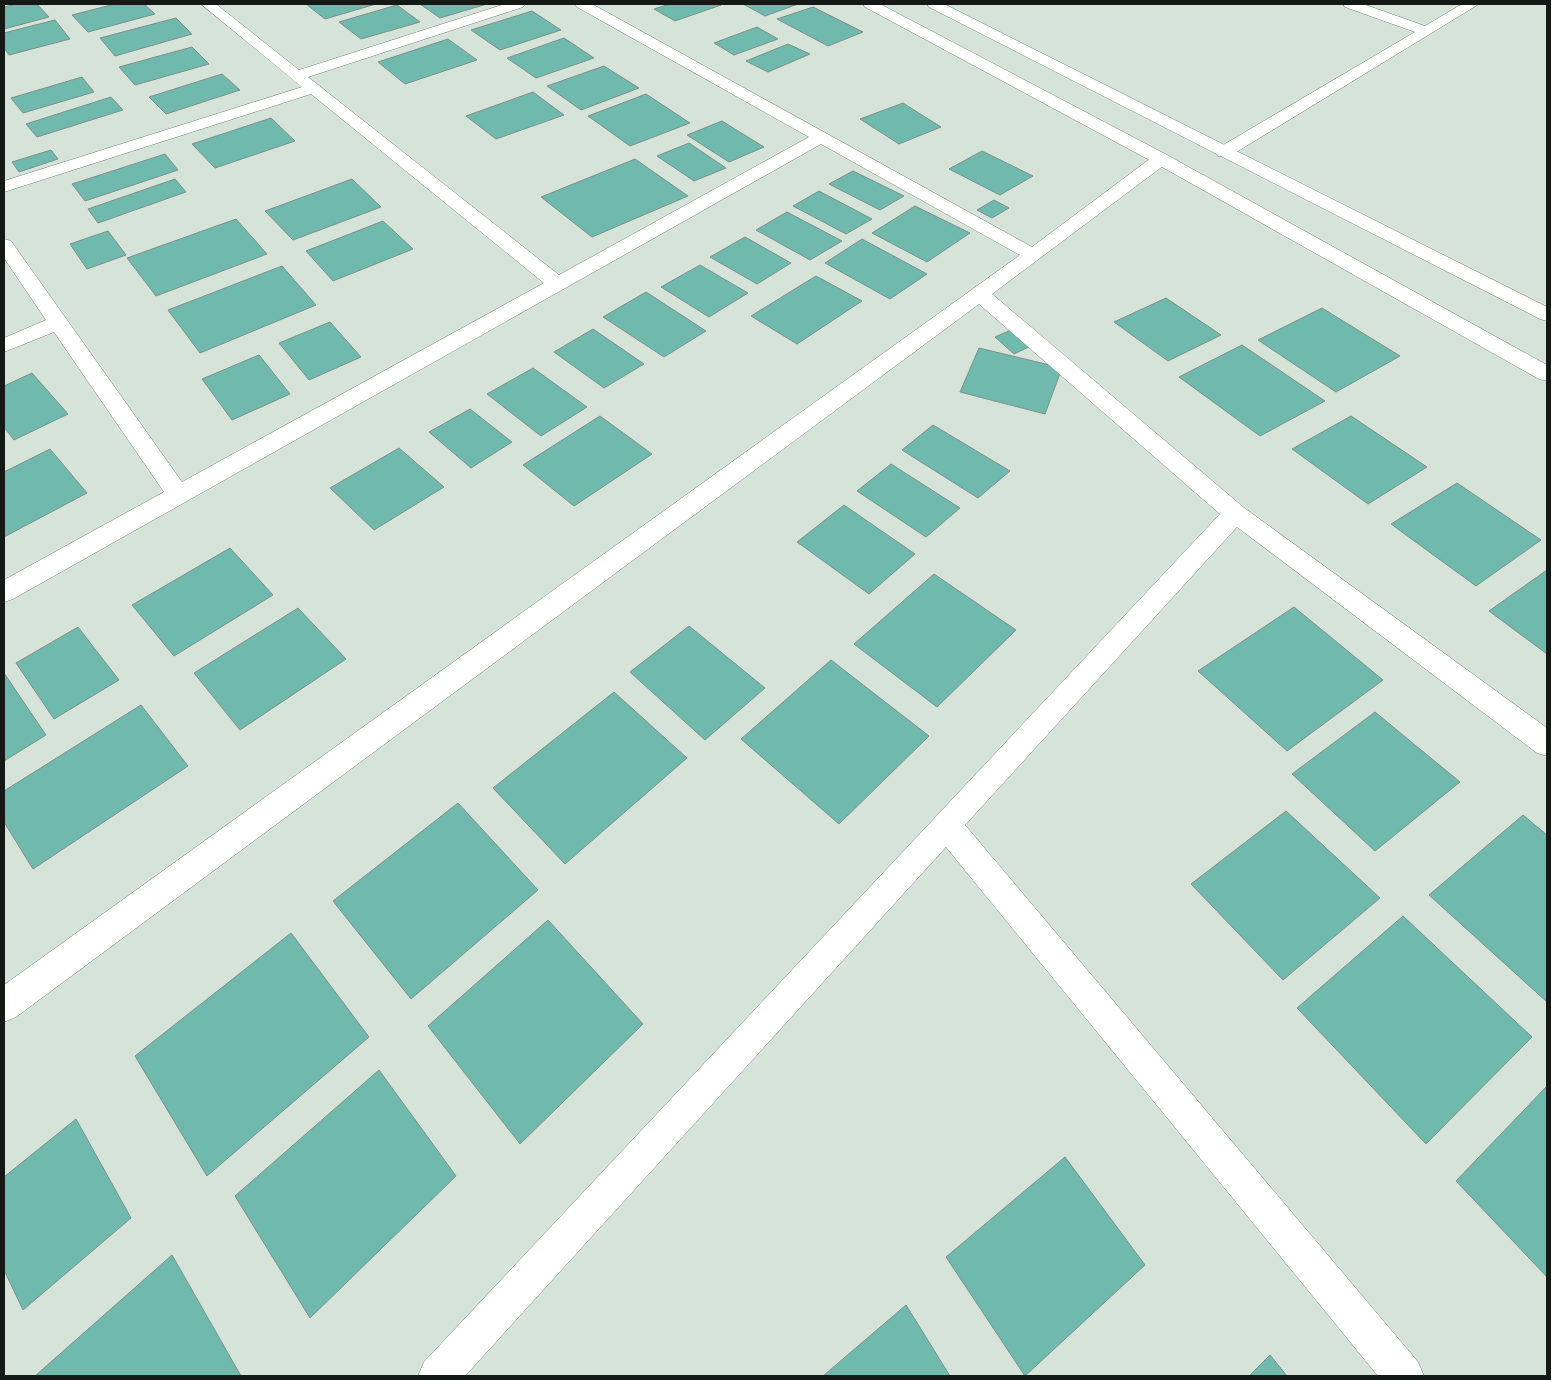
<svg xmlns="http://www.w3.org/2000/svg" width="1551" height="1380" font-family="'Fira Sans',sans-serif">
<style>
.building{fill:#6fbaad;stroke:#7d908c}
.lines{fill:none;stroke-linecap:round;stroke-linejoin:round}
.street-casing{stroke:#77847a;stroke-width:1}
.secondary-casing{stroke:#77847a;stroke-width:1}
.street{fill:#fff;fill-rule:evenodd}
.secondary{fill:#fff;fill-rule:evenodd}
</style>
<rect width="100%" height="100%" fill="#d5e3d8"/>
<!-- building -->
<path class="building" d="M17 4H37L49 17 4 29V7Z
M115 4H144L155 14 88 32 72 15Z
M306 4H376L325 19Z
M420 4H487L440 18Z
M670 4H718L721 5 675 21 654 9Z
M743 4H798L765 16Z
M397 5 420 22 361 39 339 22Z
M813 7 863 32 828 46 777 19Z
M532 11 561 30 500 50 471 30Z
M176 18 192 34 115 56 100 38Z
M55 20 70 39 9 55 4 48V33Z
M757 27 778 39 734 55 714 43Z
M564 38 594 58 536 78 507 58Z
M448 39 477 60 405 84 378 62Z
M788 44 810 54 768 72 746 61Z
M192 47 209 64 135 85 119 67Z
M604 66 639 88 581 110 547 86Z
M222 74 240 90 166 114 149 97Z
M82 77 94 92 23 113 11 98Z
M533 92 564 115 496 139 466 116Z
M646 94 690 123 630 146 588 116Z
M111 97 123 110 37 137 26 124Z
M903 103 941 127 899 144 860 119Z
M271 118 295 141 215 168 192 144Z
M722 121 764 147 729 162 687 135Z
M689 143 726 168 694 181 657 156Z
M51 150 58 159 19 172 12 162Z
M982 151 1033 176 1000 195 949 169Z
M165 154 178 170 85 201 72 184Z
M635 159 688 196 592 237 541 197Z
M853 171 904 196 880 210 829 184Z
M175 179 186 192 98 223 88 209Z
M352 179 381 207 293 240 265 211Z
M819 191 872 219 846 234 793 206Z
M994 200 1009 208 992 218 977 210Z
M915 206 970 233 927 262 872 233Z
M787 212 842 241 810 260 756 230Z
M236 219 267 254 156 296 127 258Z
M383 221 413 249 333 281 306 251Z
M108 231 126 255 87 269 70 244Z
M745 237 791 263 757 284 710 257Z
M862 239 927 274 890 299 825 263Z
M700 265 748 293 709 317 661 287Z
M282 266 316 305 200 353 168 310Z
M816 276 862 301 797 344 751 316Z
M646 292 706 331 664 357 603 317Z
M1166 298 1221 335 1168 361 1114 322Z
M1322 308 1400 356 1336 392 1258 340Z
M330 322 361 357 309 380 279 343Z
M593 329 644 364 604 388 554 352Z
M1011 330 1031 346 1014 354 995 337Z
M1242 345 1325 401 1260 436 1179 377Z
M979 348 1062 368 1045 414 960 392Z
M259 355 290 394 232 420 202 379Z
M533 368 587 407 541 436 487 394Z
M32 373 68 414 14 440 4 427V386Z
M470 409 512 442 471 468 429 432Z
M600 416 652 454 574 506 523 465Z
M1351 416 1427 467 1368 504 1292 449Z
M933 425 1010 471 978 498 902 450Z
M399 448 444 487 374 530 330 488Z
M50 449 87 493 4 537V472Z
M891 464 960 508 926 537 857 491Z
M1457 483 1541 540 1476 586 1391 524Z
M844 505 915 554 869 594 797 542Z
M230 548 273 595 174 656 132 605Z
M1547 570V654L1489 611Z
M934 574 1016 630 937 707 854 644Z
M1294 607 1383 680 1287 751 1198 671Z
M298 608 346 659 240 730 194 673Z
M689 626 765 688 705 740 630 672Z
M78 627 119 680 54 719 16 663Z
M831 660 929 736 839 824 741 739Z
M4 673 46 735 4 761Z
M614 692 687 758 565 864 493 788Z
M141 705 188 766 33 869 4 822V791Z
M1375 712 1460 782 1375 851 1292 774Z
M458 803 538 890 411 999 333 901Z
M1286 811 1380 898 1283 980 1191 884Z
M1523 815 1547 835V1002L1429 895Z
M1403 916 1532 1037 1426 1144 1297 1008Z
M548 920 643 1024 520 1144 428 1026Z
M291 933 369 1037 207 1176 135 1056Z
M379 1070 456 1176 310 1318 235 1196Z
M1547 1086V1277L1456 1181Z
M76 1119 131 1218 23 1310 4 1270V1177Z
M1065 1157 1145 1265 1025 1376 946 1257Z
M172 1255 241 1376H35Z
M906 1305 950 1376H823Z
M1270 1355 1287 1376H1249Z"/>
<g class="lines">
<!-- street casing -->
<g class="street-casing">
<path id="street" d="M201 4H216L299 70 505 4H525L523 7 308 77 559 275 809 137 577 7 575 4H592L1032 247 1155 155H1167L1170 159 1167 163 992 294 1243 507 1547 728V756L1537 753 1237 527 965 825 1418 1362 1424 1376H1378L946 847 465 1376H418L424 1362 1220 514 979 304 16 1017 4 1022V985L1020 255 821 144 13 599 4 602V580L164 492 54 332 4 352V338L46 320 4 258V239L11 241 182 482 544 283 311 94 4 192V181L302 87Z
M1343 4H1363L1425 26 1462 4H1479L1230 156H1218L1216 152 1218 148 1415 32 1345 7Z"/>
</g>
<!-- secondary casing -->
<g class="secondary-casing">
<path id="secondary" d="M863 4H880L1167 155 1547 365V381L1539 379 1155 163 865 7Z
M927 4H944L1547 307V321L1540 319 929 7Z"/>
</g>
<!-- street -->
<use href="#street" class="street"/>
<!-- secondary -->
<use href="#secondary" class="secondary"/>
</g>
<!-- border -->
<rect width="1551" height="1380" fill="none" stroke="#141915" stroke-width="10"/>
</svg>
